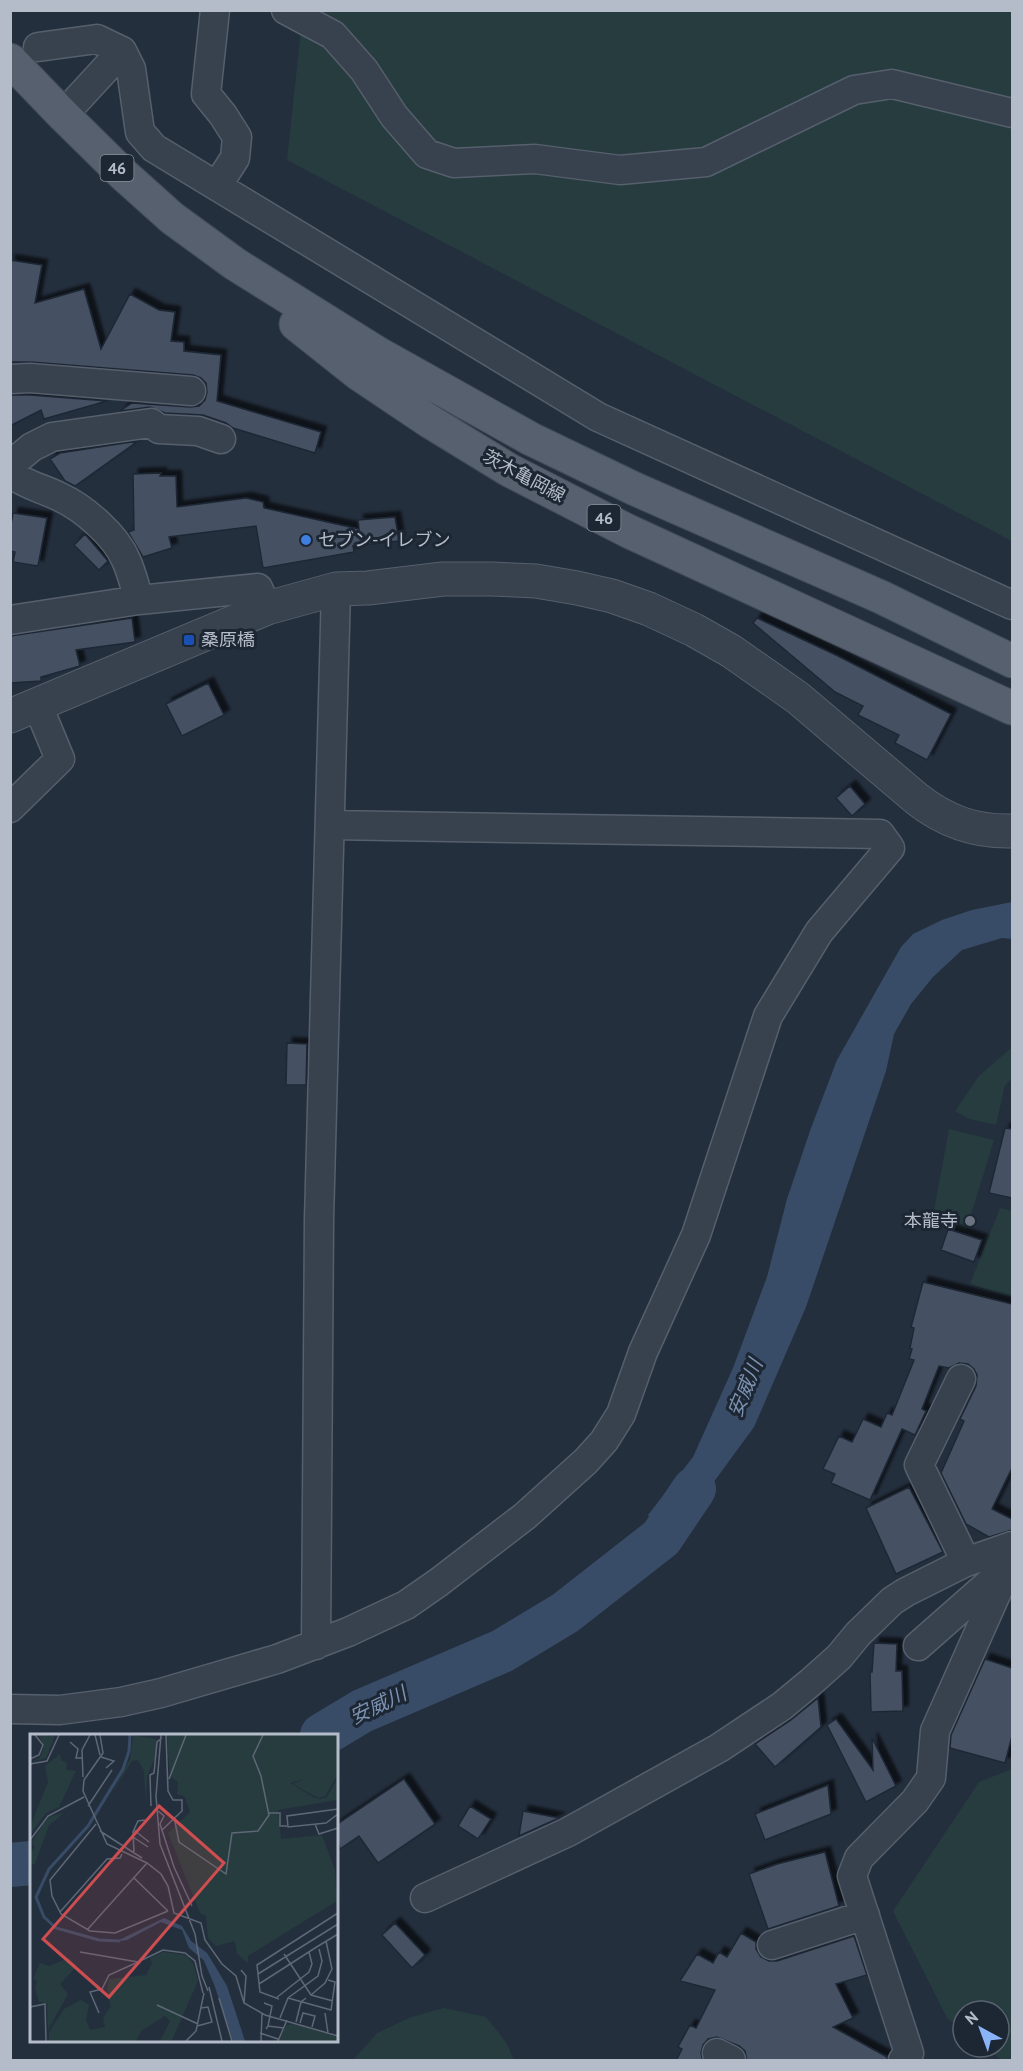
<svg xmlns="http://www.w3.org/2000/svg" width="1023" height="2071" font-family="'PT Sans','Noto Sans JP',sans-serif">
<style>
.green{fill:#263c3f}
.water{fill:#394c67}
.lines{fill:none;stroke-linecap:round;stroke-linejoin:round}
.river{stroke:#394c67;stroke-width:44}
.building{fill:#455162;stroke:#1f2835;stroke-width:1.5;filter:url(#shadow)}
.minor-casing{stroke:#565f6c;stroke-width:31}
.tertiary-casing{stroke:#565f6c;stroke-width:35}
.primary-casing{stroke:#414a57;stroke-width:35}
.minor{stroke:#38414e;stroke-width:28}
.tertiary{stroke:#38414e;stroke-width:33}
.primary{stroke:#56606e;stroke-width:33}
.shop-dot{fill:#3f7fe0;stroke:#1d2633;stroke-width:2}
.transit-dot{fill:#1a4fb4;stroke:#1d2633;stroke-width:2}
.worship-dot{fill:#6b7280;stroke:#1d2633;stroke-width:2}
.labels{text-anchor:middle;stroke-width:6;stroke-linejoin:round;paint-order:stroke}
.shield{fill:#1d2633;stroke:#878f9c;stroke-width:1.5}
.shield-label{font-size:16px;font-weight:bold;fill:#b4bcc9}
.street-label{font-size:18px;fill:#b4bcc9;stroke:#1d2633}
.poi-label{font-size:18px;fill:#b4bcc9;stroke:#1d2633;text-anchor:start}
.water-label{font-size:20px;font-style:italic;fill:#7c92b1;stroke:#1d2633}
.inset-river{fill:none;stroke:#394c67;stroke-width:3}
.inset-road{fill:none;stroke:#5e6776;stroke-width:1.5}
.view{fill:#ce4d50;fill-opacity:0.15;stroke:#ce4d50;stroke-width:3}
.inset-edge{fill:none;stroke:#b4bcc9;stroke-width:3}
</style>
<defs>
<filter id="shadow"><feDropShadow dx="5.5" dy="-5.5" stdDeviation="1.5" flood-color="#0009"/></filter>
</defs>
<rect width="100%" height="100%" fill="#242f3e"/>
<!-- green -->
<path class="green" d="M303 11H1012V541L287 160Z
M1012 1047V1079L1005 1085 996 1125 970 1119 955 1111 979 1076Z
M949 1129 994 1140 966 1231 932 1221Z
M1000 1208 1012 1211V1297L970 1284Z
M1012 1769V2060H1002L984 2047H999V2011H963V2031L947 2018 893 1911 979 1782Z
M444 2008 486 2017 506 2042 514 2060H353L377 2033 411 2017Z"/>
<!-- water -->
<path class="water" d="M1012 902V939L1002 938 962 950 933 977 911 1004 894 1034 886 1071 806 1307 754 1427 672 1539 661 1538 648 1515 693 1457 733 1368 767 1277 787 1199 811 1128 837 1060 901 947 913 934 942 920 972 910Z"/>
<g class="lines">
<!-- river -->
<path class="river" d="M322 1735 362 1711 502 1651 565 1613 661 1538 694 1489
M10 1865 32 1863"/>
</g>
<!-- building -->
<path class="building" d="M10 260 42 265 35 303 84 289 101 349 130 294 159 310 175 312 171 341 184 342V351L221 355 217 401 321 432 315 453 233 428 226 423 203 415 165 413 150 407 120 411 132 403 190 407 199 406 205 400 207 392 206 383 201 378 193 375 31 362H10Z
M10 395H30L107 401 44 419 41 410 10 426Z
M138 441 75 486 65 481 50 459 60 453Z
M161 473 160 476H176L177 507 246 498 263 502 264 508 359 529 358 520 395 517 399 541 353 546 354 552 263 568 256 526 169 537 172 548 143 557 128 532 134 530 133 474Z
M13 513 47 518 38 566 13 562 15 552 10 551V530Z
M85 534 108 561 99 570 74 545Z
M132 618 135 642 76 650 80 666 41 677V681L10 683V636Z
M757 618 838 656 951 714 927 760 895 743 899 735 858 715 863 706 835 692 753 623Z
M208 683 224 715 182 736 166 704Z
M850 786 865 804 852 816 836 798Z
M287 1043 307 1044 306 1085H286Z
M1005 1128 1012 1129V1198L989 1193Z
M948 1229 982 1240 974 1262 941 1250Z
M923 1282 1012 1304V1468L992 1509 1012 1519V1530L989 1537 966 1524 941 1473 964 1421 960 1419 976 1386 977 1375 974 1369 968 1364 959 1363 949 1368 939 1366 922 1409 926 1411 915 1435 902 1429 870 1500 831 1483 835 1474 823 1469 839 1436 852 1442 863 1419 881 1427 887 1413 892 1415 914 1360 909 1359 912 1349 910 1348 914 1328 911 1327Z
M909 1487 943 1552 896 1574 866 1508Z
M874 1643 897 1644 896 1671H902L903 1711 871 1712 870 1672H872Z
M985 1659 1012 1668V1736L1005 1763 950 1748 951 1735Z
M818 1698 821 1727 775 1767 755 1744 791 1720Z
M836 1719 873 1770 872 1738 896 1786 866 1802 827 1725Z
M404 1779 435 1824 378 1863 359 1836 340 1849 336 1834V1825Z
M828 1785 831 1814 765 1840 755 1814Z
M470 1806 491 1819 478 1839 458 1826Z
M523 1811 559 1818 519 1836Z
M825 1852 839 1906 768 1929 749 1874 777 1864Z
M395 1923 425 1955 412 1968 382 1935Z
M741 1933 756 1942V1949L761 1957 769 1961H777L854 1936 867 1975 836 1984 853 2018 833 2027 887 2057V2061H747L745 2051 739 2046 717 2037 708 2039 703 2045 701 2053 703 2061H676L682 2049 678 2047 690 2025 696 2028 715 1990 680 1981 697 1954 713 1963 719 1952 727 1957Z"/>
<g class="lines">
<!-- minor casing -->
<g class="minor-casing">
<path id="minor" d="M215 10 206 94 223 115 237 137 235 158 217 186
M286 10 333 35 364 70 394 116 427 154 454 163 535 159 620 170 706 162 854 90 892 84 1012 113
M38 47 97 39 122 51 131 69 140 132 154 148 598 417 1012 605
M63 115 122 51
M10 379 30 378 191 391
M10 465 32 447 52 437 151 423 159 429 198 431 221 439
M10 473C27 486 42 488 60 497 84 508 116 536 126 560 132 573 135 587 139 600
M10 620 139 600 258 588 267 608
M10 808 60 759 38 706
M961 1379 919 1465 966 1562
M316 1645 319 1220 336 589
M918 1646 1002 1572
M10 1709 60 1710 121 1702 161 1693 277 1659 348 1632 406 1605 439 1582 525 1516 586 1461 604 1441 621 1414 643 1352 696 1235 768 1016 819 932 890 848 880 834 330 825
M425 1898 568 1832 719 1748 782 1706 811 1682 839 1657 858 1634 892 1601 906 1592 966 1562 1012 1546
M772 1945 865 1915
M717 2053 731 2060
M903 2060 909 2053 852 1876 859 1858 915 1801 931 1778 935 1731 1012 1558"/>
</g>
<!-- tertiary casing -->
<g class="tertiary-casing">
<path id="tertiary" d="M10 716 267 608 336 589 368 588 443 579H491L536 581 577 588 612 596 649 609 694 630 731 651 798 698 917 799C946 822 976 832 1012 831"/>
</g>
<!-- primary casing -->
<g class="primary-casing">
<path id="primary" d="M10 60 63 115 124 175 172 218 235 264 379 354 531 439 635 489 881 597 1012 661
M296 324 359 374 429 421 509 470 628 531 1012 708"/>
</g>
<!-- minor -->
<use href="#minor" class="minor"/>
<!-- tertiary -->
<use href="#tertiary" class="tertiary"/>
<!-- primary -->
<use href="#primary" class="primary"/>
</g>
<!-- markers -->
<circle class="shop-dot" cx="306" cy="540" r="6"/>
<rect class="transit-dot" x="183" y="634" width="12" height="12" rx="3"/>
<circle class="worship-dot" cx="970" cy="1221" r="6"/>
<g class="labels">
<!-- shield labels -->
<g class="shield">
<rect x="100.5" y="155" width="33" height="26" rx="4.5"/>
<rect x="587.5" y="505" width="33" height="26" rx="4.5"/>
</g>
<g class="shield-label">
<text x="117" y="174">46</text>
<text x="604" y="524">46</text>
</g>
<!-- street labels -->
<g class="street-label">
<text transform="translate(524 476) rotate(28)" y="6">茨木亀岡線</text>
</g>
<!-- poi labels -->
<g class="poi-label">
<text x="318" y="546">セブン-イレブン</text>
<text x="201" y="646">桑原橋</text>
<text x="958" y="1227" text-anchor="end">本龍寺</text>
</g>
<!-- water labels -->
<g class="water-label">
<text transform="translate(745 1388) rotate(-68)" y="7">安威川</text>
<text transform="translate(378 1705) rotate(-26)" y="7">安威川</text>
</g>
</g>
<!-- overview -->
<g transform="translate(30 1734)">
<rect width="308" height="308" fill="#242f3e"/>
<path d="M9 1 25 2 16 24 1 28 10 24 14 12ZM103 1 126 5V22L117 42 116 69 114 37 108 26 102 27 80 62 100 25ZM137 1H307V42L295 62 288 64 263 50 274 45 260 49 285 64 291 65 297 63 307 45V66L248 76 251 105 292 101 305 136 307 167 218 222V229L207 220 205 207 186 212 178 204 176 182 170 179 138 99 160 78 155 63 147 60 148 48 140 42ZM30 20 31 26 37 29 36 36 46 37 29 73 16 79 2 98 0 93 18 48 15 32ZM34 79 19 91 5 130 0 131V118L5 114 2 108 13 90 19 83ZM133 218 156 221 163 229 168 247 142 306 130 307 140 287 135 282 111 297 106 307H19V298L34 275 51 266 59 271 56 286 60 296 75 293 73 284 81 272 77 255 79 245 116 241 122 229 120 224ZM39 224 47 232 30 250 38 260 18 296 17 269 9 268 5 255 7 247 3 245 10 229 19 232ZM264 290 308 303 307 307H249L256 291Z" fill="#263c3f"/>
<path d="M134 184 152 192 161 207 177 219 197 252 215 307H203L177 229 159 214 152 196 131 188 97 206 85 208Z" fill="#394c67"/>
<path class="inset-river" d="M90 207 69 206 26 194 14 183 6 163 19 135 58 92 93 35 99 17 100 1M174 223 185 249"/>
<path class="inset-road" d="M65 1 70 21M70 1 73 19 54 46 53 57 77 110 117 129 131 140 138 152 144 179 171 189 175 206 192 230 206 242 214 269 235 281 308 302M131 1 126 62 130 110 165 200 172 242 178 257M40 8 48 15 46 24H52M71 23 84 27 76 34M0 25 9 21 13 11 5 1M0 30 17 27 29 1M53 43 52 16 60 1M139 45 156 1M58 72 82 36M121 72 120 41 124 39 127 8 132 4M308 75 257 82 258 93 296 89 308 80M128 77 134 82 130 90 144 133 162 172M239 79H250V92H257M144 83 149 108 196 140 202 99 228 97 239 81 231 42 223 22 233 1M66 90 20 146 22 162 31 180 60 197 85 199 138 177M285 90 289 100 308 94M104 96 119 108M132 96 152 77V66H143L138 57 136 1M70 97 112 124M103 103 118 113M0 106 18 82 54 63M104 119 103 98 108 87 115 86M104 144 138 177M30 178 77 125 90 124 92 120M57 196 117 129M290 211 285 214 308 200M50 218 108 228 133 216 155 219 165 227 173 259M254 220 281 261 303 267M211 236 216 242 214 269M228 240 308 190M229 250 285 214M179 253 192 307M281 261 295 249 302 235 296 207M189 264 202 307M246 264 279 238 282 230 279 218M258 264 301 276 305 248 298 246M249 265 230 258 227 231 308 179M234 269 242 272 238 292M127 271 168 290M0 273 15 270 16 307M69 279 60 258 72 255 79 241 108 228M295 279 298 299M250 284 258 264 288 242 292 227 289 215M266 288 271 268 276 264M270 289 273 279 285 282 282 293M167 292 182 288 178 273 171 274M236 295 238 292 254 294M230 299 248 305M156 307 166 297 174 259M231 307 232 280M248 307 257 286"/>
<path class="view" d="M129 72 194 129 79 263 13 205Z"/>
<rect width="308" height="308" class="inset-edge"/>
</g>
<!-- border -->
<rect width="1023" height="2071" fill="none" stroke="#b4bcc9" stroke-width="24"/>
<!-- north arrow -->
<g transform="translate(981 2029) rotate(319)"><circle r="28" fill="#1d2633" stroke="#59626f" stroke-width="1.5"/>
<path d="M0-4.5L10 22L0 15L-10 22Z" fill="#8ab4f8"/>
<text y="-9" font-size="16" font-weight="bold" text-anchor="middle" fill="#b4bcc9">N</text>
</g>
</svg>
